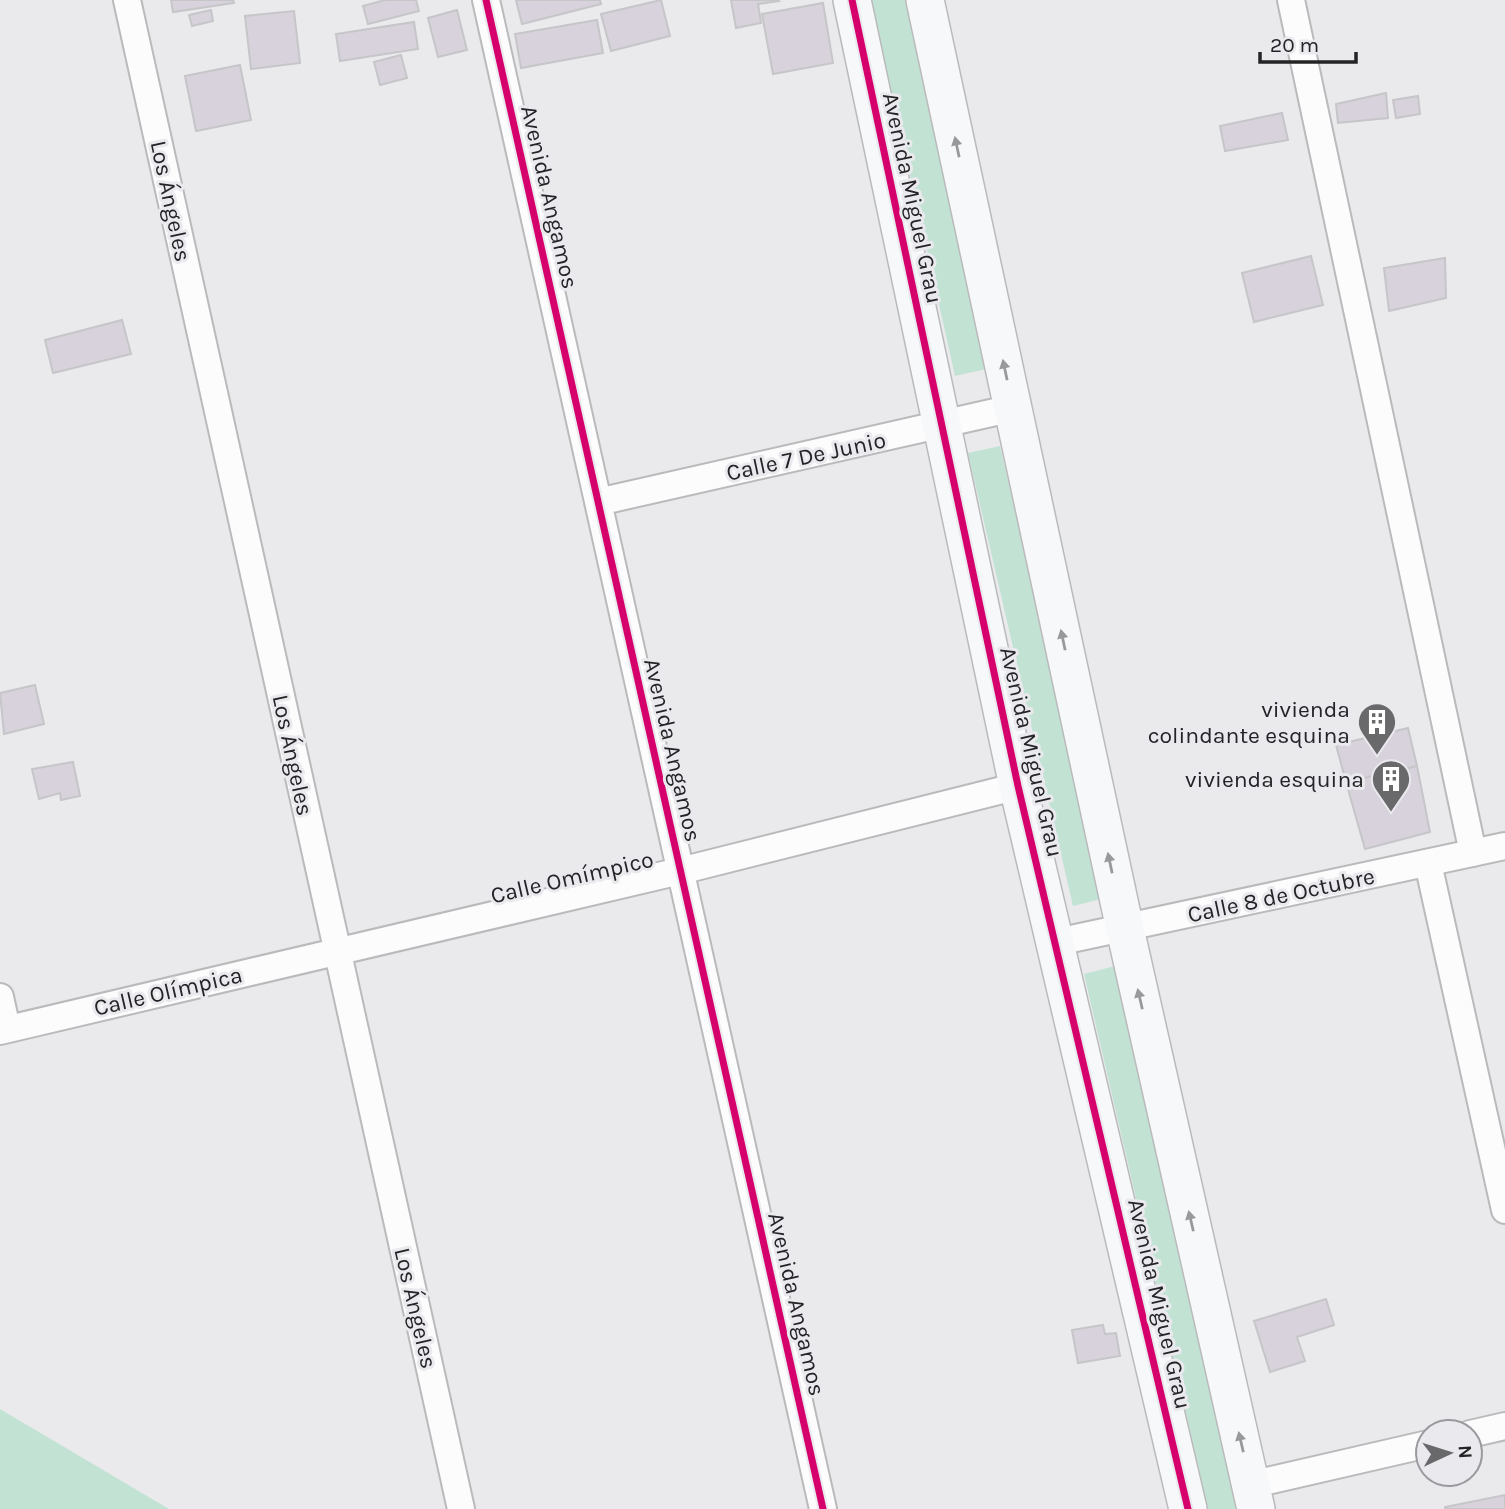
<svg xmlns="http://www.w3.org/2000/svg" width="1505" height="1509" font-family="Karla,sans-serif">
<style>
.green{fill:#c2e2d4}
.building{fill:#d7d2dc;stroke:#c6c6c8;stroke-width:2}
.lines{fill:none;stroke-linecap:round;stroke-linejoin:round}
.street-casing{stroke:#bababc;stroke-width:30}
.secondary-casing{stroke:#bababc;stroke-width:40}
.street{stroke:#fcfcfc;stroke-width:26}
.secondary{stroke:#f6f8fa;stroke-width:37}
.cycleway-casing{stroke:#e9e9ee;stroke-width:11}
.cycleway{stroke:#d6006c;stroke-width:7}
.oneway{fill:#98999b}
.labels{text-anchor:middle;stroke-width:6;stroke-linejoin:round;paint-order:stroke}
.street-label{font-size:23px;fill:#242426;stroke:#e9e9ee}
.poi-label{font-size:23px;fill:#242426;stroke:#e9e9ee;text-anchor:end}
</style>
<rect width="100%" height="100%" fill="#eaeaed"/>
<!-- green -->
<path class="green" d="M871 0H913L991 368 955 376Z
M1000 446 1105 898 1073 906 968 453Z
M1119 965 1244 1509H1208L1084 974Z
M0 1409 169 1509H0Z"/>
<!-- building -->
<path class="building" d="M171 0H233L234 3 173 12Z
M385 0H416L419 11 368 24 363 6Z
M516 0H600L601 4 522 24Z
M661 0 670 36 611 51 601 14Z
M731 0H778L779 1 758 4 761 23 736 28Z
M823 3 833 63 773 74 762 14Z
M211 10 213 21 192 26 189 15Z
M457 10 467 50 438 57 428 18Z
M294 11 300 63 251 69 245 16Z
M597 20 603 53 521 68 515 34Z
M414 22 418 49 340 61 336 34Z
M401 55 407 78 380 85 374 62Z
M240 65 251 120 196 131 185 76Z
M1386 93 1388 118 1338 123 1336 104Z
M1418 96 1420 114 1396 118 1393 100Z
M1282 113 1288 140 1225 151 1220 126Z
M1311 256 1323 305 1254 322 1242 273Z
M1445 258 1446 298 1389 311 1384 268Z
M122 320 131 354 53 373 45 340Z
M35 685 44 724 4 734 0 693Z
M1408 728 1417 766 1346 782 1336 745Z
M73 762 80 796 61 800 60 793 39 799 32 769Z
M1417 766 1430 832 1365 849 1346 782Z
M1326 1299 1334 1325 1297 1337 1305 1361 1270 1372 1254 1321Z
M1103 1325 1105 1334 1116 1333 1120 1356 1078 1363 1072 1330Z
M1505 1495V1509H1445V1507Z"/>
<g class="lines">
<!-- street casing -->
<g class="street-casing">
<path id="street" d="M127 0 461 1509
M486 0 823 1509
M1291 0 1473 853
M598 502 1013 408
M1428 863 1505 1210
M1057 942 1505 846
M0 997 7 1029
M0 1031 680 871 1018 786
M1470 1434 1505 1426
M1250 1485 1428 1444"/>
</g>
<!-- secondary casing -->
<g class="secondary-casing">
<path id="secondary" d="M852 0 1018 786 1188 1509
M925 0 1125 929 1256 1509"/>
</g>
<!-- street -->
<use href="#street" class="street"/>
<!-- secondary -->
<use href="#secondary" class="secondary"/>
<!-- cycleway casing -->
<g class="cycleway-casing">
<path id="cycleway" d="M486 0 823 1509
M852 0 1018 786 1188 1509"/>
</g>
<!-- cycleway -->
<use href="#cycleway" class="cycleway"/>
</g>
<!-- one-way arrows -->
<defs><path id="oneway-solid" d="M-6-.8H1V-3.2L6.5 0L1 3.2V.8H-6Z" transform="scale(1.75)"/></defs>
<g class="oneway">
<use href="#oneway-solid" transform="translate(957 147) rotate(-102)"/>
<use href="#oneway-solid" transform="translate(1005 370) rotate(-102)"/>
<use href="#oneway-solid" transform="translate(1063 640) rotate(-102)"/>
<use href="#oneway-solid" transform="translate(1110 863) rotate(-102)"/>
<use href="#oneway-solid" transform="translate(1140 999) rotate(-103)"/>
<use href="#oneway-solid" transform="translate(1191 1221) rotate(-103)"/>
<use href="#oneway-solid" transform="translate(1241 1442) rotate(-103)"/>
</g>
<!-- icons -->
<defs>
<g id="building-pin" transform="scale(2.0125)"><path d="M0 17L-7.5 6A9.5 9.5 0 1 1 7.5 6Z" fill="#69696c" stroke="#e9e9ee"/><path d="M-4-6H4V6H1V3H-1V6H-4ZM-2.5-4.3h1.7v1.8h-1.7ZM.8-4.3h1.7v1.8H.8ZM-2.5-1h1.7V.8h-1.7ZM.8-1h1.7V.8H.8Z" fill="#fff"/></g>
</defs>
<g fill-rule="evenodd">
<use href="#building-pin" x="1377" y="722"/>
<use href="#building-pin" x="1391" y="779"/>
</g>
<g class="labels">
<!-- street labels -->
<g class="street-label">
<text transform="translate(550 197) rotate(77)" y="8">Avenida Angamos</text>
<text transform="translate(913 198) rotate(78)" y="8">Avenida Miguel Grau</text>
<text transform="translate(171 201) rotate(78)" y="8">Los Ángeles</text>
<text transform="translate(806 456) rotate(-12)" y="8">Calle 7 De Junio</text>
<text transform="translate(673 750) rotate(77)" y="8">Avenida Angamos</text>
<text transform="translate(1032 752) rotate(77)" y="8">Avenida Miguel Grau</text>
<text transform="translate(293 755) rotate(78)" y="8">Los Ángeles</text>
<text transform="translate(572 877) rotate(-13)" y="8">Calle Omímpico</text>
<text transform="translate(1281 895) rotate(-12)" y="8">Calle 8 de Octubre</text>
<text transform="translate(168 991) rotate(-13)" y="8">Calle Olímpica</text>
<text transform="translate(797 1304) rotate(77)" y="8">Avenida Angamos</text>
<text transform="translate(1160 1304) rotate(77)" y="8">Avenida Miguel Grau</text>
<text transform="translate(416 1308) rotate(77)" y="8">Los Ángeles</text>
</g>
<!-- poi labels -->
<g class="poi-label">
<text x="1350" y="717">vivienda<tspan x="1350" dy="26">colindante esquina</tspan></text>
<text x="1364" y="787">vivienda esquina</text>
</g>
</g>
<!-- north arrow -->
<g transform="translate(1449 1453) rotate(86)"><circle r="33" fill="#e9e9ee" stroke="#9a9a9e" stroke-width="2"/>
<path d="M0-5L12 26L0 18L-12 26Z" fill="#69696c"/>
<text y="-10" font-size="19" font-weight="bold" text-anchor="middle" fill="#242426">N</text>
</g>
<!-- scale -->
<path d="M1260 52v10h96v-10" fill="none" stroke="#242426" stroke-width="3.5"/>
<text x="1270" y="52" font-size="21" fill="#242426" stroke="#e9e9ee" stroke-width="5" paint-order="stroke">20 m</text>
</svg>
